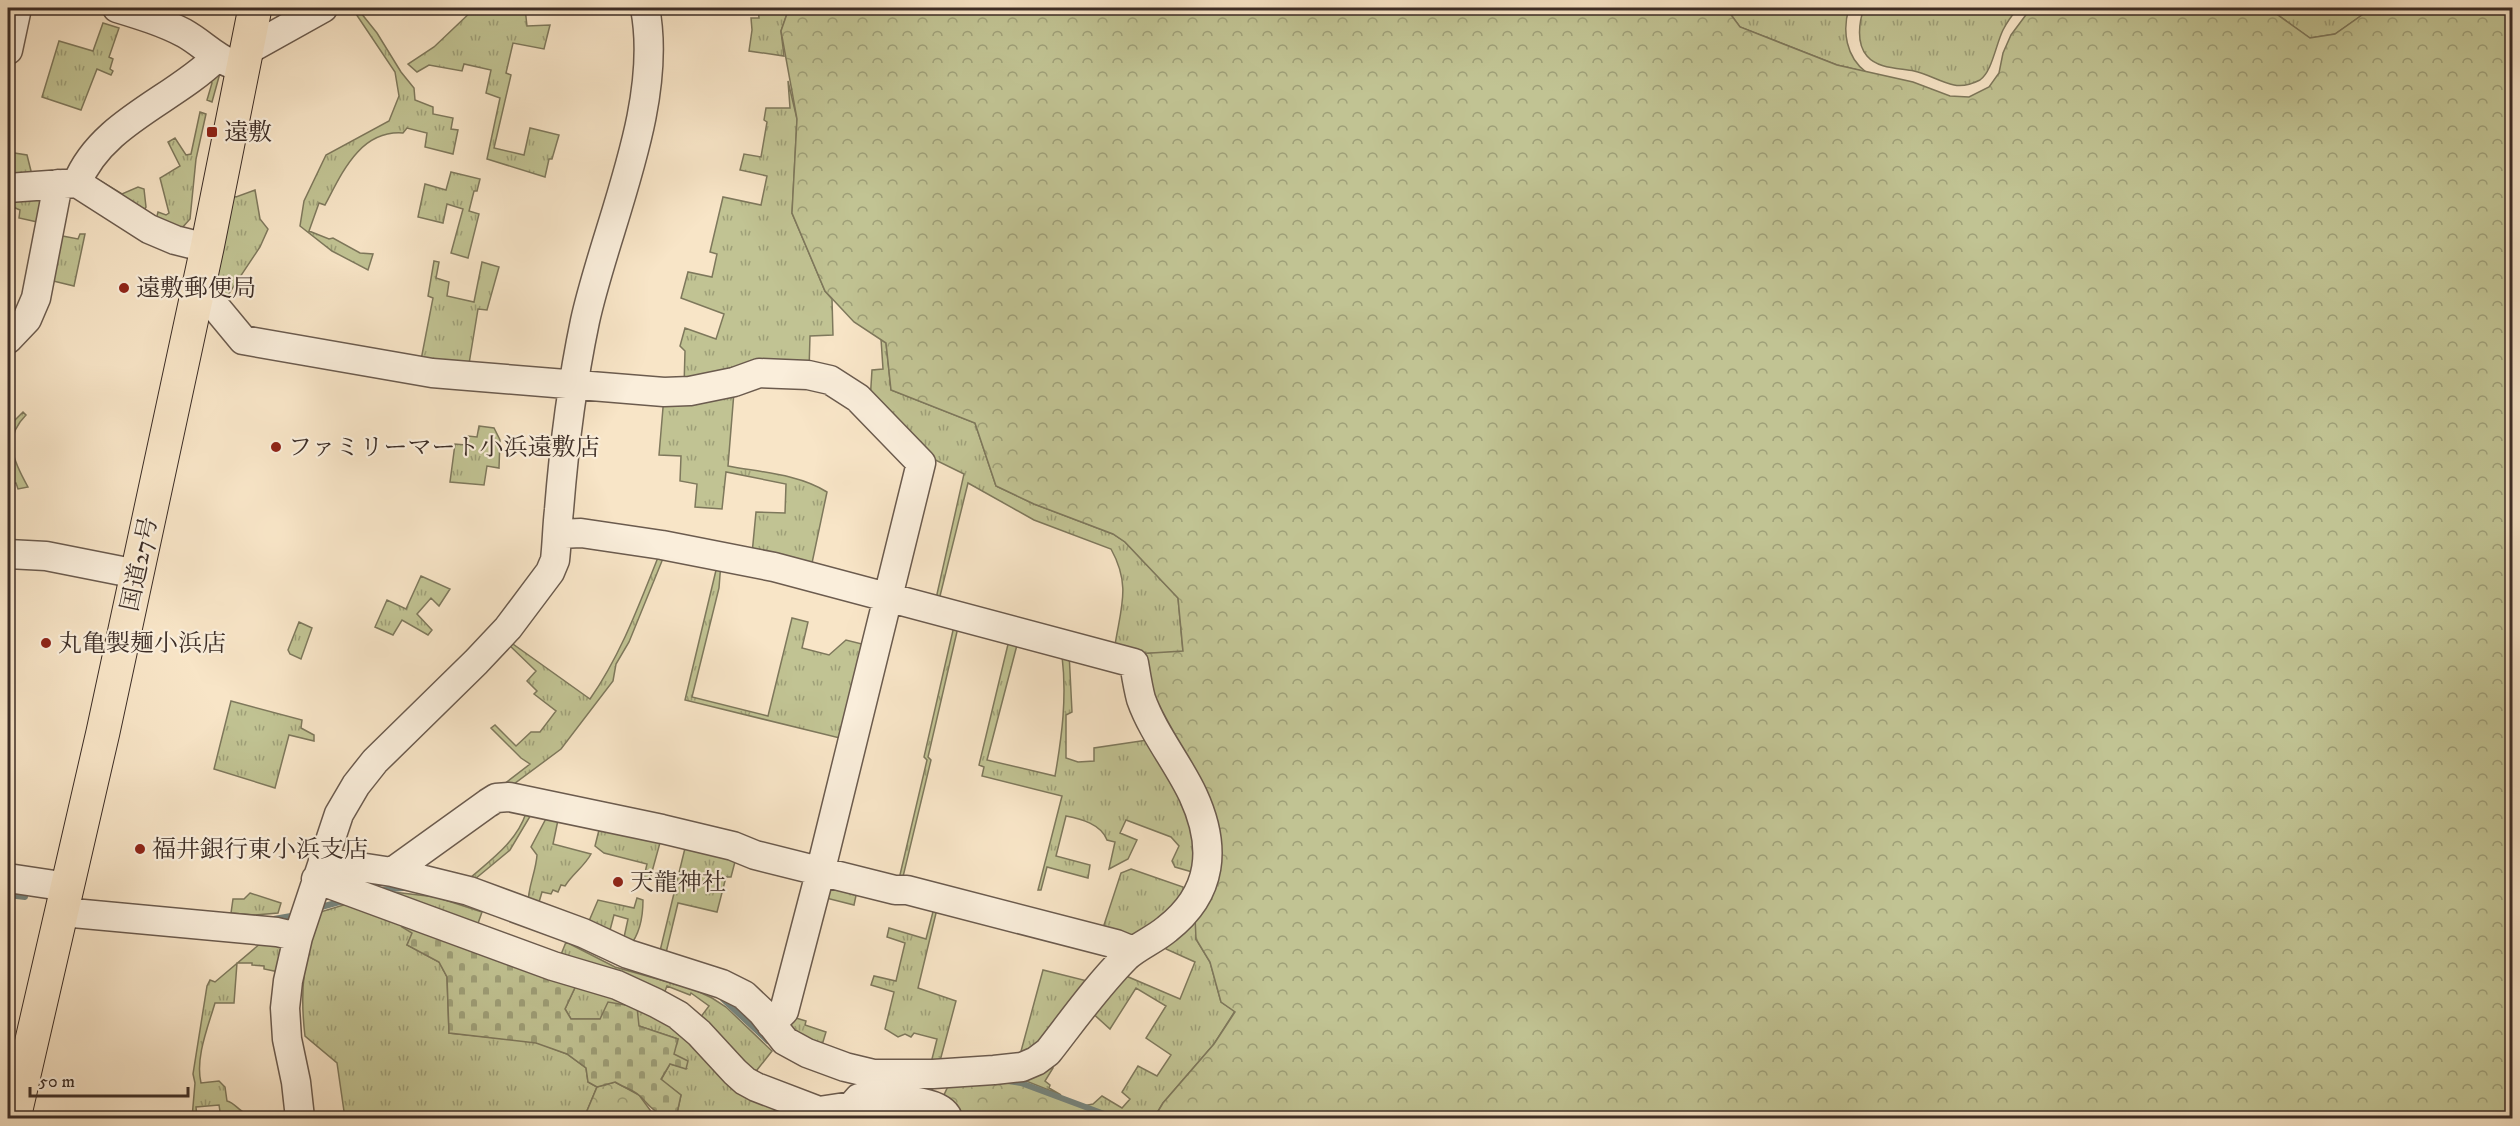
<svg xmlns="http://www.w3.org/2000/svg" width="2520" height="1126" font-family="'IM FELL DW Pica','Noto Serif JP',serif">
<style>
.grass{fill:url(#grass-tufts);stroke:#7e785c;stroke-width:1.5;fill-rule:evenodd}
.forest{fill:url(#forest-crowns);stroke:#7e785c;stroke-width:1.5}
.cemetery{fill:url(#cemetery-stones);stroke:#7e785c;stroke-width:1.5}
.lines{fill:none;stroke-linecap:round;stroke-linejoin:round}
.stream{stroke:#76857e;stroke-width:6}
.minor-casing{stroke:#6b5b4e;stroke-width:31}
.highway-casing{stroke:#3c2d26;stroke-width:35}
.minor{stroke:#faeedb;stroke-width:28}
.highway{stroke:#f8e5c7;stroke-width:33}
.poi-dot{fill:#8f2418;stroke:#faeedb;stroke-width:2}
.labels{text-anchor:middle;stroke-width:4.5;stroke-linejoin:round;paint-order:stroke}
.poi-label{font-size:24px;fill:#3c2d26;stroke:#faeedb;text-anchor:start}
.street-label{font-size:24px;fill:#3c2d26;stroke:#faeedb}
</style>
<defs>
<pattern id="grass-tufts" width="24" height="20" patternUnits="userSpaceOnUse" patternTransform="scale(1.5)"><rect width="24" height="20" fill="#c1c393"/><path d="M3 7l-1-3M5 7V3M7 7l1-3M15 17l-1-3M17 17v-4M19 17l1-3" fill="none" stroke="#9e9f78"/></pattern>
<pattern id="forest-crowns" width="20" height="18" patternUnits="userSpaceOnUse" patternTransform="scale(1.5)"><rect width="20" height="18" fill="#c1c393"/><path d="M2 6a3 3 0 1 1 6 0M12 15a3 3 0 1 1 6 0" fill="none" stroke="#9e9f78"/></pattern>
<pattern id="cemetery-stones" width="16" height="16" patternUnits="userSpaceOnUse" patternTransform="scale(1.5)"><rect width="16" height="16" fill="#c1c393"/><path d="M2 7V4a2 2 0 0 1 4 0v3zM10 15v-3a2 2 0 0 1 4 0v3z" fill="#9e9f78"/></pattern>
</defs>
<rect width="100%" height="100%" fill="#f8e5c7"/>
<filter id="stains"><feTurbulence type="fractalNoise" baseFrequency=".00333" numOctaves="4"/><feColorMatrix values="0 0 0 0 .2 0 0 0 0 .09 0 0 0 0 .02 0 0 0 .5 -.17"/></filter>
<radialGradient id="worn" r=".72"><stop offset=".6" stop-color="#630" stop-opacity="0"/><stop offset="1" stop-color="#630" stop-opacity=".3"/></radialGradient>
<!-- grass -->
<path class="grass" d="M352 8H357L377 33 401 72 414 88 415 100 433 107V114L453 118 451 129 458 130 453 154 425 147 427 133 407 128 403 133C360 130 342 173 325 205L319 203 309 231 329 239 333 238 360 253 373 254 368 270 332 251 300 226 304 201 326 155 389 121 399 96 395 72Z
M475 8H525L527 26 550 25 544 49 513 43 506 73 511 75 494 148 524 155 530 128 559 135 552 159H549L545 177 487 159 500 98 486 93 491 70 464 64 462 71 429 65 417 72 408 64 434 47Z
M758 8H789L781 31 784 56 749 51 752 30 751 18H759Z
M1726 8H1849C1842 31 1846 57 1866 72L1837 65 1740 27Z
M1864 8H2018C2013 14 2007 22 2003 30 1996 44 1992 72 1980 80 1972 84 1963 87 1954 85 1940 82 1928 74 1914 71 1899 68 1878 69 1867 56 1856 43 1859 22 1864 8Z
M2268 8H2372L2335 34 2310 38Z
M103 23 119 28 109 57 113 59 110 69 113 71 111 75 97 69 81 110 42 97 59 41 93 51Z
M220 73 212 102 207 100 212 83 208 81Z
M788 81 797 119 792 213 825 291 832 299 833 335 810 336 809 371 684 387 685 351 680 346 685 328 716 339 724 314 681 298 688 272 712 277 717 254 710 252 723 197 761 205 767 176 740 170 744 154 761 157 767 122 764 120 766 108H790Z
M200 112 206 114 196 159 190 219 181 229 156 220 158 212 166 215 169 213 160 178 180 166 168 142 175 138 186 155 191 154Z
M8 152 27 155 32 175 8 179Z
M451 172 480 179 477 191H474L469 211 479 214 468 258 451 253 463 209 447 204 443 223 418 217 425 184 446 190Z
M89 174 122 194 138 187 144 189 146 207 143 212Z
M255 190 260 219 268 229 260 247 222 304 210 289 231 195 236 197Z
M39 196 45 203 42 223 19 218 20 210 13 207 14 199Z
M80 234H85L74 286 49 280 57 235 78 239Z
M434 261 439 262 436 278 449 282 447 296 474 302 482 262 499 267 487 310 478 309 468 370 420 365 433 298 428 296Z
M881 339 886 343 891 390 975 423 996 486 1034 504 1113 534 1125 542 1178 598 1183 652 1136 654 935 603 964 474 923 454 870 402 872 370 883 369ZM968 483 1034 520 1111 549C1131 585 1121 607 1115 645L939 600Z
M786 377 829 384 855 402 908 455 913 466 882 587 875 588 752 554 756 512 785 513 786 484 726 472 722 509 695 507 697 484 680 481 681 456 659 455 664 396C709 396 743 378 786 377ZM786 382C805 384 822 387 839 397L903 456 906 467 878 582 874 583 812 563 827 492C799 474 759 472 728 466L734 392 761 383Z
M23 412 26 415C2 439 14 462 28 487L18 489 16 483 8 484V421L12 417 15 420Z
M479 426 494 428 500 440 499 468 487 466 484 485 450 482 455 444 466 445 468 436 477 437Z
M661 550 721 562 719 588 692 697 768 716 792 618 808 622 802 648 829 655 846 640 870 646 817 861 495 791 530 764 521 758 491 728 495 725 516 746 531 732H540L556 711 534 694 537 691 527 681 536 671 508 644 510 642 590 699C622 653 640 602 661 550ZM664 556 717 566 685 700 840 738 811 854 808 857 514 784 561 749 613 681 616 664 629 642Z
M421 576 450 589 439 606 431 598 417 614 432 630 428 635 402 620 393 635 375 627 387 600 406 609Z
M890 605 959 623 928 757 931 760 902 881 829 869ZM893 610 954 626 924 757 927 760 899 879 833 863Z
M299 622 312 628 301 659 290 654 288 650Z
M1010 636 1069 652 1072 712 1066 715V758L1078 762 1094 761V748L1154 739 1189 798 1199 874 1175 867 1172 861 1179 846 1171 837 1126 820 1120 833 1137 840 1128 859 1109 869 1115 842 1107 840C1101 824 1081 819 1066 816L1056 856 1090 865 1088 878 1047 867 1041 890H1038L1062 796 982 776 984 767 979 765ZM1017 645 1062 656C1067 697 1062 736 1055 776L987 760Z
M231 701 302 720 301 728 314 735V741L289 735 275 788 214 769Z
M488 808H535L510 850 469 884 412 867ZM508 810 526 813C517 841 492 859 470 878L456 873 453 876 418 866 495 811Z
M550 811 659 832 731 850 737 854 731 877H726L717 912 678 903 665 957 659 955 686 844 661 839 650 879 644 877 647 864 604 853 595 846 599 830 558 820 553 844 591 854C584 867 573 873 565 886L561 885 558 892 553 890 551 894 542 892 537 909 528 906C527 889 536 872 537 855L531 847Z
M1131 869 1183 887 1184 899 1141 940 1103 928 1121 873Z
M829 879 858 886 854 905 826 898Z
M393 892 436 897 482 912 475 932Z
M250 893 281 903 278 913 255 915 231 913 233 899H244Z
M637 898 643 900C643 916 640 934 629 947L623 942 628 919 614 915 609 934 586 928 598 900 634 908Z
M360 900 407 918 413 933 407 945 439 962 447 977 449 1033 536 1042 567 1054 586 1068 588 1082 597 1087 584 1118H345L337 1063 305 1036C299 986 305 961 317 913Z
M1197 900 1196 939 1210 962 1221 1002 1235 1011 1214 1044 1163 1103 1154 1118H1116L1083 1106 1093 1104 1102 1096 1122 1108 1130 1099 1122 1092 1138 1066 1157 1076 1171 1055 1146 1038 1166 1006 1136 988 1110 1029 1089 1010 1126 976 1180 999 1195 962 1166 949 1165 940Z
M935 904 1106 945 1119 953C1097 981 1055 1044 1025 1059 1005 1068 957 1067 934 1068L932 1059 937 1039 914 1033 911 1037 905 1034 898 1037 885 1029 894 992 871 985 874 976 896 981 905 943 887 937 889 928 926 939ZM937 909 1104 948 1111 953 1087 981 1043 970 1020 1055 979 1060 940 1061 956 1001 918 988Z
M268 937 282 942 279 972 264 969V966L252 965V963H237L234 1003H215C208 1027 195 1058 201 1083L219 1081 225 1087 227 1101C235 1103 239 1111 247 1114V1118H221L219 1105 196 1107 197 1118H192L195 1083 193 1074 207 986 210 980 215 982Z
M566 942 615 967 693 989 712 998 726 1007 772 1051 757 1070 761 1082 697 1022 709 1006 691 993 690 995 667 986 662 999 558 962Z
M579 979 654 1007 778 1102 771 1118H676L681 1095 661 1080 670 1064 686 1068 673 1054 678 1039 639 1026 600 1019H571L565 1009Z
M796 1018 806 1021 805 1025 826 1032 822 1045 802 1040 790 1026 792 1019Z
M1053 1064V1068L1045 1081 1050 1085 1049 1088 1061 1095 1021 1079Z
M789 1106 916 1108 927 1118H783Z"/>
<!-- forest -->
<path class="forest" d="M789 8H1726L1740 27 1837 65 1913 82 1950 96 1969 97 1989 87 1999 73 2003 53 2011 35 2031 8H2268L2310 38 2335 34 2372 8H2512V1118H1154L1163 1103 1214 1044 1235 1012 1221 1002 1210 962 1196 939 1195 917 1205 882 1180 761 1136 654 1183 651 1178 598 1125 542 1113 534 1034 504 996 486 975 423 891 390 886 343 854 322 825 291 792 213 797 119 781 31Z
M1002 1079 1018 1083 1116 1118H953L943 1097 950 1082Z
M615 1082 639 1095 656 1118H584L597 1087Z"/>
<!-- cemetery -->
<path class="cemetery" d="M407 918 579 979 565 1009 571 1019H600L608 1002 637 1007 639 1026 678 1039 674 1054 688 1061 686 1069 670 1064 661 1079 681 1095 676 1118C658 1118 651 1107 640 1096 634 1090 623 1087 615 1082L597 1087 588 1082 586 1068 567 1054 536 1043 449 1033 447 977 439 962 407 945 412 933 402 927Z"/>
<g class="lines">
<!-- stream -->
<path class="stream" d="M378 890 403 888
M8 895 25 897
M321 907 343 901
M274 919 291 916
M723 999 768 1041
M1008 1081 1021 1083 1115 1118"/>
<!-- minor casing -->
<g class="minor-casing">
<path id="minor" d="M117 8C140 15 163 22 184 33 202 43 214 57 232 64
M8 50 17 8
M246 51 323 8
M77 183C101 123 172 101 216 58
M8 188 77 183 149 229 175 240 207 248
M197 294 209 299 243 340 432 373 664 392 690 391 734 382 759 373 808 375 830 380 858 398 921 463 820 873 784 1011 771 1024
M8 339 27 319 36 298 58 184
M8 554 46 556 137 574
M323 859 333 863 392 872 469 891 583 933 628 954 722 984 744 995 762 1012 785 1041 807 1053 845 1067 874 1074H933L994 1070 1022 1067 1036 1061 1048 1052C1073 1020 1097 986 1126 957 1138 946 1154 940 1167 929 1213 893 1217 847 1193 795 1178 763 1153 733 1141 699 1138 688 1136 675 1134 663L774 567 662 545 581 533 559 534
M392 872 488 803 496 798 509 797 662 829 733 846 755 855 895 890H907L1116 944 1133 951
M8 878 68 887
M316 879 553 966 617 985 656 1003 678 1015 699 1033 735 1072 745 1081 756 1087 819 1111 852 1106 859 1098
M62 912 277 932 298 937
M859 1098C882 1101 939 1096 948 1118
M300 1118 296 1082 287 1039 285 1008 288 981 298 937 339 814 356 785 375 761 476 662 508 628 550 572 555 560C557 543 557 527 559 510 564 447 572 383 585 321 606 225 664 106 645 8"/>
</g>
<!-- highway casing -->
<g class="highway-casing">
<path id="highway" d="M14 1118 103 732 207 248 255 8"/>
</g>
<!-- minor -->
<use href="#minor" class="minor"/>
<!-- highway -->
<use href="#highway" class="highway"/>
</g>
<!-- markers -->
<g class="poi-dot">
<rect x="206" y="126" width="12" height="12" rx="3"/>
<circle cx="124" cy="288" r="6"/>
<circle cx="276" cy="447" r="6"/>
<circle cx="46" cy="643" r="6"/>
<circle cx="140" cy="849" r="6"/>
<circle cx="618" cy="882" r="6"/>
</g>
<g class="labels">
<!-- poi labels -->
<g class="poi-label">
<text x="224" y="140">遠敷</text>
<text x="136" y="296">遠敷郵便局</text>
<text x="288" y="455">ファミリーマート小浜遠敷店</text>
<text x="58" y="651">丸亀製麺小浜店</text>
<text x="152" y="857">福井銀行東小浜支店</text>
<text x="630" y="890">天龍神社</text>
</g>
<!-- street labels -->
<g class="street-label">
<text transform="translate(139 564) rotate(-78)" y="8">国道27号</text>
</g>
</g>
<!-- margin -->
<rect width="2520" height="1126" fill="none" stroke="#f8e5c7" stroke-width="30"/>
<rect x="9" y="9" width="2502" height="1108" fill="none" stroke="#3c2d26" stroke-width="3"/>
<rect x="15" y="15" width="2490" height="1096" fill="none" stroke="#3c2d26" stroke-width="1.5"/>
<!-- scale -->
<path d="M30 1087v9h158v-9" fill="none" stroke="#3c2d26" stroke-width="3"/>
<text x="39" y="1087" font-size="18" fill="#3c2d26" stroke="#faeedb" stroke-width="4.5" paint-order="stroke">50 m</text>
<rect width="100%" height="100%" filter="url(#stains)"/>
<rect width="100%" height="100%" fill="url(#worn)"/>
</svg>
